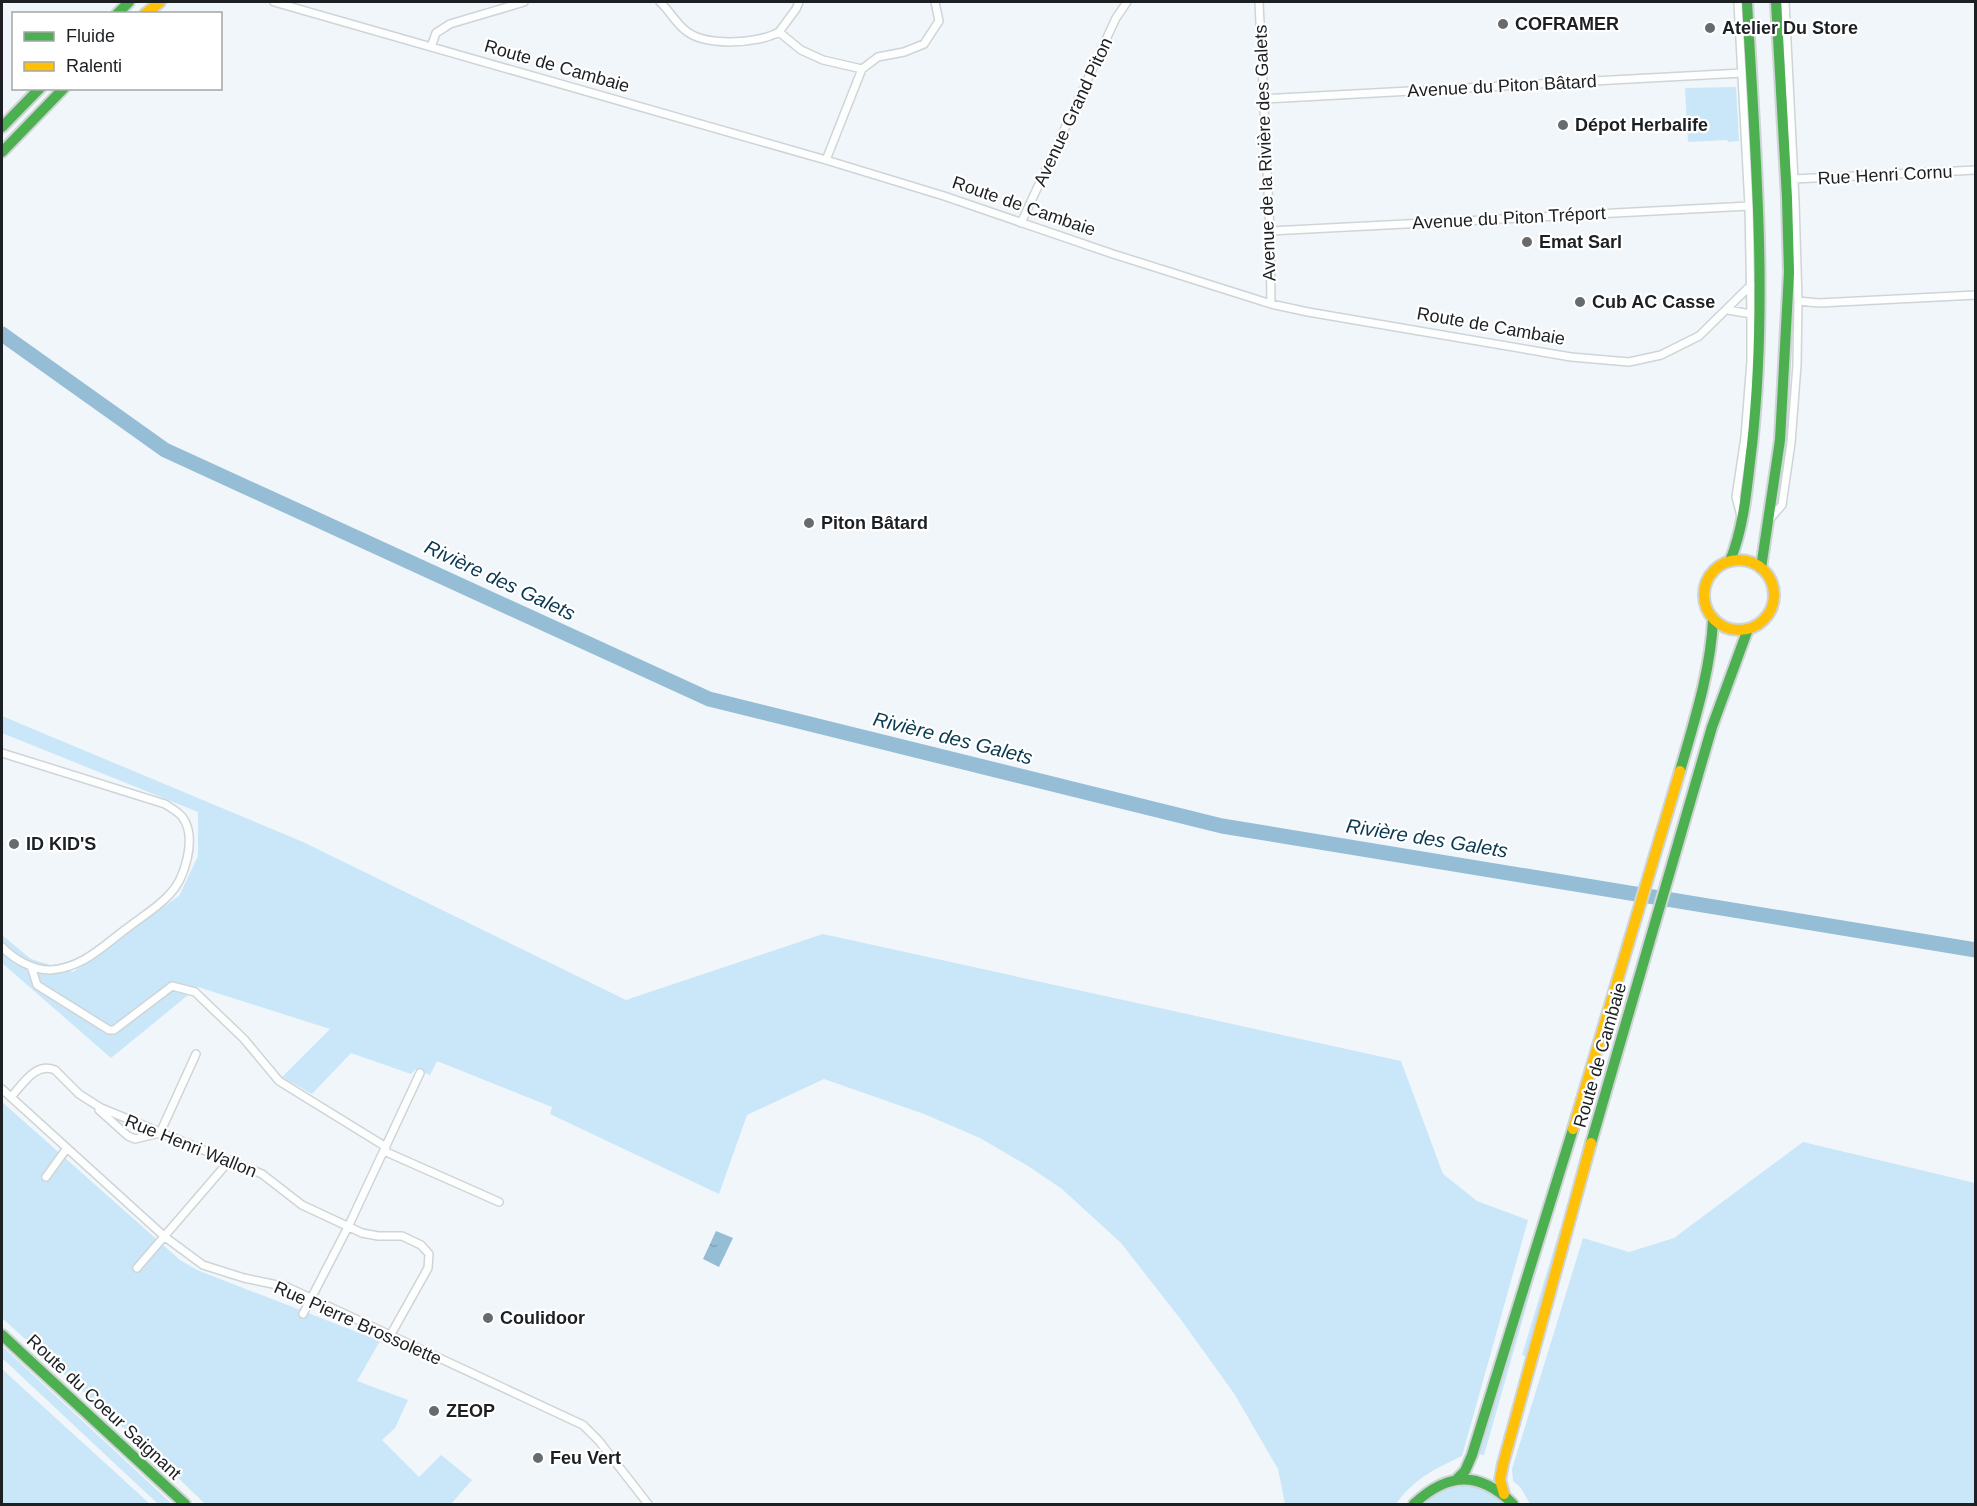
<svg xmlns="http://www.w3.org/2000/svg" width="1977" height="1506" font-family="Helvetica,sans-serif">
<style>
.grass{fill:#c9e7f9}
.water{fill:url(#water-ripples)}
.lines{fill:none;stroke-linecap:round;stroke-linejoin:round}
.river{stroke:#95bdd6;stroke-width:15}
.street-casing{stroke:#cfd4d7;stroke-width:10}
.fast-casing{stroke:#cfd4d7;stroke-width:14}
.slow-casing{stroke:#cfd4d7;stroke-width:14}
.street{stroke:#fdfefe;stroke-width:7}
.fast{stroke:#4caf50;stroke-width:10}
.slow{stroke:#ffc107;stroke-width:10}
.poi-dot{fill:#676b6e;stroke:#fff;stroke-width:2}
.labels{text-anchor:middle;stroke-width:4.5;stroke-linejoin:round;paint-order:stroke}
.poi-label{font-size:18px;font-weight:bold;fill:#1c2023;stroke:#fff;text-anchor:start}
.street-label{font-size:18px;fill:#1c2023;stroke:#fff}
.water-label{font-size:20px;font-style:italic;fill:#0a3951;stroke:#fff}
</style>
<defs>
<pattern id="water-ripples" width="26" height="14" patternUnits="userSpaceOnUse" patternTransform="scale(1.5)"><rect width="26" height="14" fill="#95bdd6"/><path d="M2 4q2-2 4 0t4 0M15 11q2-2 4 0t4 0" fill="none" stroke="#80a2b7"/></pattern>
</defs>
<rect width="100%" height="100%" fill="#f1f6fa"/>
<!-- grass -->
<path class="grass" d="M1736 87 1739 141 1728 142 1727 140 1688 142 1685 88Z
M2 716 303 842 626 1000 823 934 1401 1061 1443 1174 1477 1201 1528 1220 1462 1456C1433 1470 1415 1478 1396 1504H1285L1278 1469 1235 1395 1182 1321 1121 1243 1062 1189 1028 1166 980 1138 924 1114 824 1079 747 1115 719 1194 550 1114 552 1107 437 1061 430 1075 416 1069 411 1074 351 1053 312 1094 282 1077 330 1029 198 987 111 1058 2 963V935L31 959 73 972 179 896 198 856V812L2 733Z
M2 1102 180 1260 197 1270 380 1341 357 1381 408 1400 395 1428 382 1440 419 1477 441 1455 472 1480 451 1504H205L170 1470 2 1318Z
M1803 1142 1975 1183V1504H1530L1521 1488 1513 1481 1512 1469 1583 1238 1629 1252 1674 1238Z
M1549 1227 1484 1455 1478 1454 1508 1351Z
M1560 1229 1565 1230 1528 1357 1522 1355Z
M2 1346 172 1504H158L2 1358Z
M2 1369 150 1504H2Z
M1455 1485C1480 1485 1489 1489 1507 1504H1421L1438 1491Z"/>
<!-- water -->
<path class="water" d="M716 1231 733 1238 719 1267 703 1259Z"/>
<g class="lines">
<!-- river -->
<path class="river" d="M2 334 165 450 709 699 1222 826 1976 950"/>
<!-- street casing -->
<g class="street-casing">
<path id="street" d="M274 2 826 160 944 196 1113 254 1271 304 1308 312 1571 357 1629 362 1661 355 1699 336 1751 285
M660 2C669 10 675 22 685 30 704 47 758 44 779 32L801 50 823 60 862 69
M1259 2 1270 231 1271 304
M1738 2 1749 206 1751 314V361L1745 437 1736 497 1741 516
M779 32 796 9 799 2
M431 47 436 33 450 24 524 2
M1263 99 1742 73
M826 160 862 69 878 57 904 52 924 44 939 21 935 2
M1794 179 1976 170
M1021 223 1116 18 1127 2
M1270 231 1749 206
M1798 301 1819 303 1976 295
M1728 310 1751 314
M1770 519 1782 505 1791 443 1797 365 1798 301 1795 201 1785 2
M2 753 165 804C171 808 179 812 183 818 197 838 185 879 169 895 157 908 140 918 126 929 102 947 82 968 50 970 32 970 14 959 2 947
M31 966 37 985 109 1030H114L172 986 195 992 244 1039 279 1081 386 1147
M2 1089 165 1237 203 1265 244 1278 287 1287 583 1425 599 1441 648 1504
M11 1097C23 1084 35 1062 55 1070L79 1094 101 1108 262 1174 302 1205 362 1233 378 1236H402L421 1245 429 1254 428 1268 390 1336
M99 1110 128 1136 135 1139 160 1133 196 1054
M384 1151 499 1202
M46 1177 67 1148
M137 1268 230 1160
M303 1314 348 1227 420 1073"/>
</g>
<!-- fast casing -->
<g class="fast-casing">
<path id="fast" d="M117 14 129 2
M2 127 40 88
M2 152 64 88
M1730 561C1745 524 1747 484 1752 445 1768 297 1755 149 1747 2
M1761 568 1780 440 1789 272 1787 198 1776 2
M1680 771C1694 722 1711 670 1713 619
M1591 1143 1712 727 1748 629
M2 1335 185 1504
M1457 1479 1465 1471 1472 1455 1573 1129
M1414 1504C1448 1472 1479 1471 1513 1504"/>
</g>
<!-- slow casing -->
<g class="slow-casing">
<path id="slow" d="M145 14 160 2
M1704 595a35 35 0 1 1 70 0a35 35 0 1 1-70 0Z
M1573 1129 1680 771
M1504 1494 1500 1480 1503 1464 1591 1143"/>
</g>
<!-- street -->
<use href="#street" class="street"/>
<!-- fast -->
<use href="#fast" class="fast"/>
<!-- slow -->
<use href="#slow" class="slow"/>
</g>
<!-- markers -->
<g class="poi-dot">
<circle cx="1503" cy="24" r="6"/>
<circle cx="1710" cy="28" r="6"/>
<circle cx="1563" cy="125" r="6"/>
<circle cx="1527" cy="242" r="6"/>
<circle cx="1580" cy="302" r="6"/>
<circle cx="809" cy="523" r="6"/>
<circle cx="14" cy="844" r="6"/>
<circle cx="488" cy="1318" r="6"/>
<circle cx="434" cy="1411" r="6"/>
<circle cx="538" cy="1458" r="6"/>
</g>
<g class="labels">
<!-- poi labels -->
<g class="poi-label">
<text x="1515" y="30">COFRAMER</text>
<text x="1722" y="34">Atelier Du Store</text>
<text x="1575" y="131">Dépot Herbalife</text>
<text x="1539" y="248">Emat Sarl</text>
<text x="1592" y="308">Cub AC Casse</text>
<text x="821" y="529">Piton Bâtard</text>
<text x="26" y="850">ID KID'S</text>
<text x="500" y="1324">Coulidoor</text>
<text x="446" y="1417">ZEOP</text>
<text x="550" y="1464">Feu Vert</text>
</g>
<!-- street labels -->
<g class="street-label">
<text transform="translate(557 66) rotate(16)" y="6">Route de Cambaie</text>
<text transform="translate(1502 86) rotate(-3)" y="6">Avenue du Piton Bâtard</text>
<text transform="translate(1073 112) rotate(-65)" y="6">Avenue Grand Piton</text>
<text transform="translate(1265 153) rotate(-92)" y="6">Avenue de la Rivière des Galets</text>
<text transform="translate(1885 175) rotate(-3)" y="6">Rue Henri Cornu</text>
<text transform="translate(1024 206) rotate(19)" y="6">Route de Cambaie</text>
<text transform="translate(1509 218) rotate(-3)" y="6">Avenue du Piton Tréport</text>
<text transform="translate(1491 326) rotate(10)" y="6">Route de Cambaie</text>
<text transform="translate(1600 1055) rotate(-74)" y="6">Route de Cambaie</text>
<text transform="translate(191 1146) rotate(22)" y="6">Rue Henri Wallon</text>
<text transform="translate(358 1323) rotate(24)" y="6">Rue Pierre Brossolette</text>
<text transform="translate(104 1407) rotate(43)" y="6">Route du Coeur Saignant</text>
</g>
<!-- water labels -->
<g class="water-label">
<text transform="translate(500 580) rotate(25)" y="7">Rivière des Galets</text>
<text transform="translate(953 738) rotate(14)" y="7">Rivière des Galets</text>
<text transform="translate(1427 838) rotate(9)" y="7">Rivière des Galets</text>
</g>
</g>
<!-- border -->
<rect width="1977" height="1506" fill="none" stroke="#1c2023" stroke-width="6"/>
<!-- legend -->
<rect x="12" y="12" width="210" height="78" fill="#ffffff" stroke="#a4a6a7" stroke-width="1.5"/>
<rect x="24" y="32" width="30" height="9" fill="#4caf50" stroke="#a4a6a7" stroke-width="1.5"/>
<text x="66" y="42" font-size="18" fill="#1c2023">Fluide</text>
<rect x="24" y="62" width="30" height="9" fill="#ffc107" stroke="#a4a6a7" stroke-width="1.5"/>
<text x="66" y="72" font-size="18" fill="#1c2023">Ralenti</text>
</svg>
